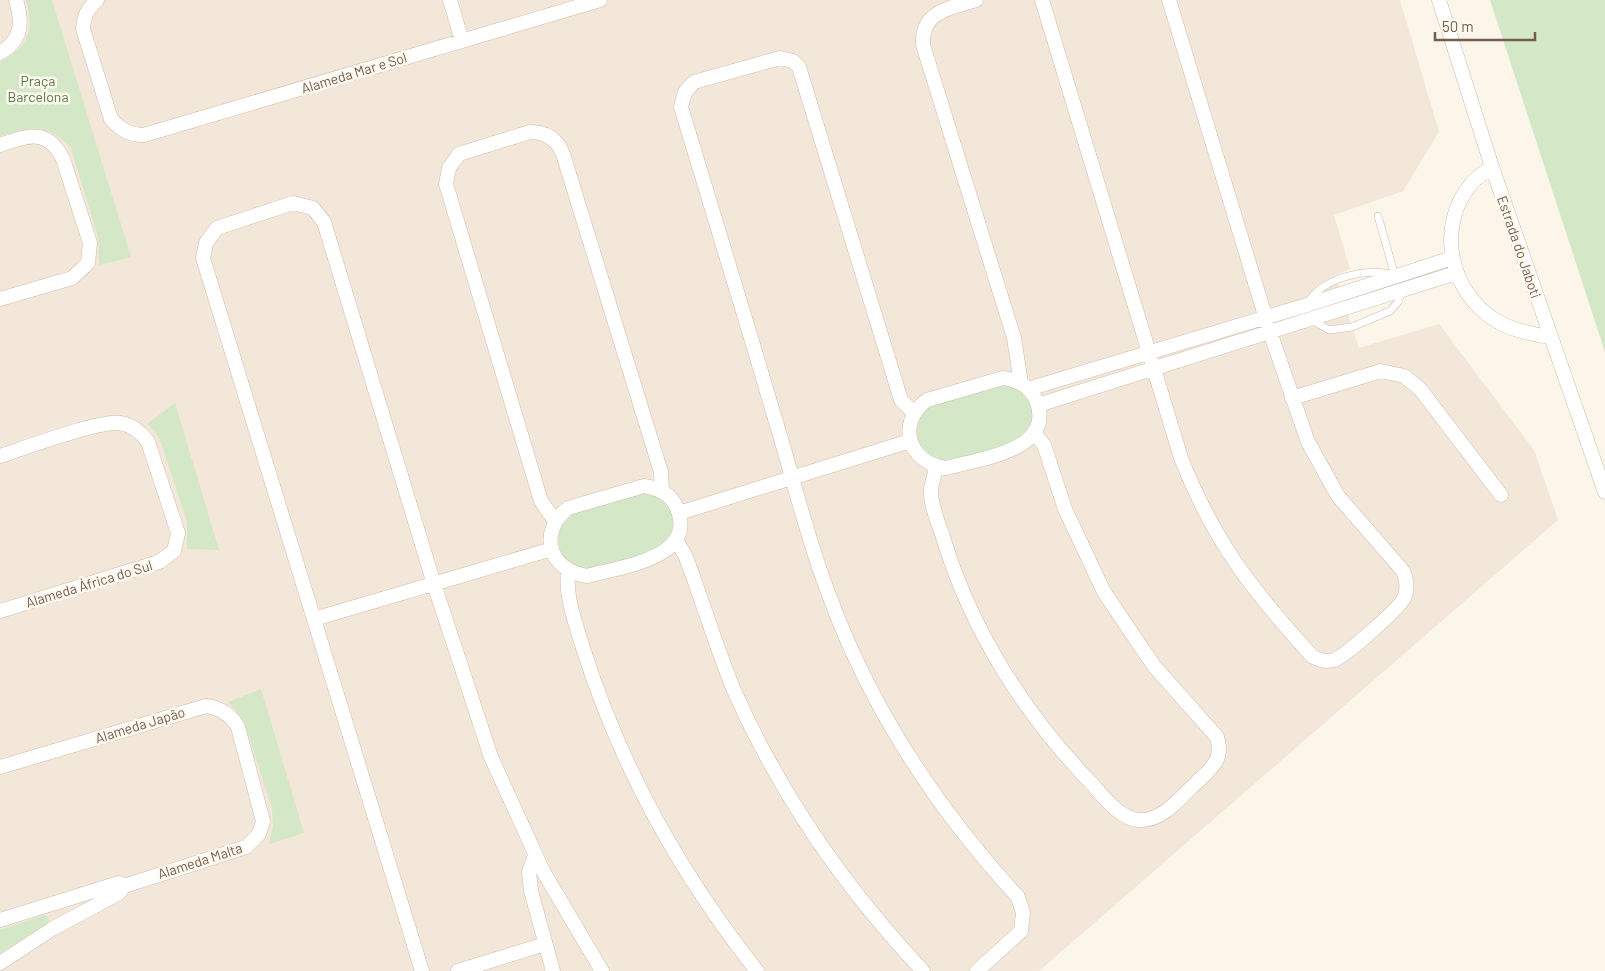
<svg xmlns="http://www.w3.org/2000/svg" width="1605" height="971" font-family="Barlow,sans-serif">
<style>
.residential{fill:#f2e7d8}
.green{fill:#d4e8c8}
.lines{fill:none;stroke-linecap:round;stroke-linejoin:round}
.service-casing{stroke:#cdbeb0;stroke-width:8}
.minor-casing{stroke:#cdbeb0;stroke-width:15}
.service{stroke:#fff;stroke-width:7}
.minor{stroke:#fff;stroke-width:14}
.labels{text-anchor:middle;stroke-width:5;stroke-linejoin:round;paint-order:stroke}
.street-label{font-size:14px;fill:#745e4e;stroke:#fef9f0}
.park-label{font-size:14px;fill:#547947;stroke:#fef9f0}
</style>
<rect width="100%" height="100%" fill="#fbf5ea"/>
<!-- residential -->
<path class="residential" d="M0 0H1400L1439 132 1403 191 1334 215 1350 269 1335 275 1359 348 1439 324 1534 450 1558 520 1039 971H0Z"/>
<!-- green -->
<path class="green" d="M26 0H52L131 257 99 265 98 237 71 148C47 122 30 127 0 136V63C28 45 35 33 26 0Z
M1490 0H1605V352Z
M1003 385C1015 387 1025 392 1030 404 1047 445 971 454 945 461 916 457 907 424 930 406Z
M175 403 219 550 187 549V522L162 445 157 434 147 424Z
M644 493C656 495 666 500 671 512 687 553 613 561 587 569 557 565 548 532 572 514Z
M261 689 304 833 269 844 273 826 272 808 245 725 238 712 228 702Z
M44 915 48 917 49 922 0 953V930Z"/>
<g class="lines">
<!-- service casing -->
<g class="service-casing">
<path id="service" d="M1378 216 1395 276
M1308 304C1318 279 1369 266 1393 275
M1312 320 1329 330 1352 327 1390 311 1398 302 1402 291"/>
</g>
<!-- minor casing -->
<g class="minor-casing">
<path id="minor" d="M97 0C87 9 84 16 83 29L111 119C121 130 130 135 144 135L600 0
M450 0 462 41
M976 0C950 8 921 11 923 45L1014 338 1021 383
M1042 0 1181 458C1214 542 1252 590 1312 656 1318 660 1326 662 1334 660 1344 657 1400 608 1404 598 1408 589 1407 580 1403 571L1338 496 1308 442 1270 332 1169 0
M1439 0 1492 167 1605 492
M0 53C22 40 23 23 16 0
M0 145C27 136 47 127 63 159L90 243 88 263 72 278 0 299
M1492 167C1485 172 1476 177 1471 184 1436 226 1449 291 1495 320 1511 330 1530 334 1549 337
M1003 378C1017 380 1030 386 1036 400 1057 451 978 459 946 468 908 463 896 423 927 400Z
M1028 389 1307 305 1452 258
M1292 398 1381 371 1404 376 1420 389 1501 495
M1038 405 1456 273
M914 413 901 400 799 67 793 61 780 58 694 82 685 92 681 107C712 208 743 310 773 412 792 473 806 536 829 595 871 709 936 808 1018 897L1023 913 1021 931 977 971
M0 456C25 448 99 420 120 423 132 425 141 432 148 442L178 533 174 551 159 562 0 611
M936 467C935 474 932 482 931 489 930 504 938 522 943 537 971 630 1025 715 1092 784 1104 797 1120 819 1139 820 1162 822 1182 796 1197 782 1212 768 1224 759 1217 737L1154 666 1104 592 1065 509 1044 445 1034 433
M644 486C658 488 671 494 677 508 698 559 619 567 587 576 548 570 538 532 568 508Z
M679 513 910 441
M555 521 541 501 446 184 449 168 459 154 530 132C546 132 557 139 563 154L661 472 662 491
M676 540 685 555C702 599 715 644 733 688 779 793 845 888 923 971
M568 571C565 597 576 624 583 648 620 765 681 875 757 971
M314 619 552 549
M0 767 206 706C221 708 231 715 238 727L263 821 259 834 246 847 124 886 119 883 0 920
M535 855 529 872 531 891 553 971
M0 963 52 929 119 893 124 886
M422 971 203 258 206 243 217 228 293 203 313 208 324 222 434 584 491 757 543 871 602 971
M458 971 545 944"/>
</g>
<!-- service -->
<use href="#service" class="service"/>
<!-- minor -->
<use href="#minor" class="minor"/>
</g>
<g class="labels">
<!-- street labels -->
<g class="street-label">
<text transform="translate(354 73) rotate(-17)" y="5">Alameda Mar e Sol</text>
<text transform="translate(1519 247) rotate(71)" y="5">Estrada do Jaboti</text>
<text transform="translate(89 584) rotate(-17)" y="5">Alameda África do Sul</text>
<text transform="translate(140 725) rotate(-17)" y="5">Alameda Japão</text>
<text transform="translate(200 861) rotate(-18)" y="5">Alameda Malta</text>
</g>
<!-- park labels -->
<g class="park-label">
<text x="38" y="86">Praça<tspan x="38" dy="16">Barcelona</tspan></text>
</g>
</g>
<!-- scale -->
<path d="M1435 32v8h100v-8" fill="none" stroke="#745e4e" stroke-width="2.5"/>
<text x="1442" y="32" font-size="15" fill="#745e4e" stroke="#fef9f0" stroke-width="4" paint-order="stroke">50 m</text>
</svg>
